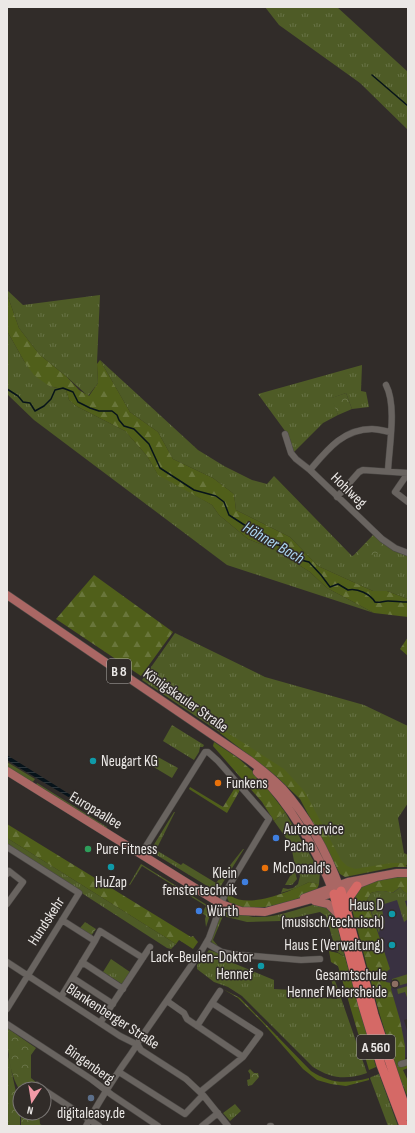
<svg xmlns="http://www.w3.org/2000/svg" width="415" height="1133" font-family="'Sofia Sans Condensed',sans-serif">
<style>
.education{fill:#393141}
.grass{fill:url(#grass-tufts)}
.forest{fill:url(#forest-firs)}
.park{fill:url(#park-crowns)}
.pitch{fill:#4e5b26}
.water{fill:url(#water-rules)}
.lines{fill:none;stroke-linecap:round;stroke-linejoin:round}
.stream{stroke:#07131a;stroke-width:1.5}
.minor-casing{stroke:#4b4845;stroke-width:7}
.major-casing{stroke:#4b4845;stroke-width:9}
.highway-casing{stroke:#4b4845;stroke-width:10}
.minor{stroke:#696460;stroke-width:6}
.major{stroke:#aa6764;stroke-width:8}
.highway{stroke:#d56966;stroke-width:9}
.culture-dot{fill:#0f9aa8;stroke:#312c29;stroke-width:1.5}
.food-dot{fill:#e8710a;stroke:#312c29;stroke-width:1.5}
.shop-dot{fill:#3f7fe0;stroke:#312c29;stroke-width:1.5}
.leisure-dot{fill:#2e9e5b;stroke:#312c29;stroke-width:1.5}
.education-dot{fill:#8d6e63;stroke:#312c29;stroke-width:1.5}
.service-dot{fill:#5c6f8a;stroke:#312c29;stroke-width:1.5}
.labels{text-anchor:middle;stroke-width:3;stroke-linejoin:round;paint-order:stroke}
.shield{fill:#312c29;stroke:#b3b0ad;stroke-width:1}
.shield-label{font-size:14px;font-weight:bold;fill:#ebe8e6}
.street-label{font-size:15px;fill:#ebe8e6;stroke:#312c29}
.poi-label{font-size:15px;fill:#ebe8e6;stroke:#312c29;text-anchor:start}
.water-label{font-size:16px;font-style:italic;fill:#acd8f3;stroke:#312c29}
</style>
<defs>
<pattern id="grass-tufts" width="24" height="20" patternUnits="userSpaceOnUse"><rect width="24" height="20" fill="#4e5b26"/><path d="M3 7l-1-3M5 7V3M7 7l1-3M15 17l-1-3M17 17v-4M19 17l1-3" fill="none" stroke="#687346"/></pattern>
<pattern id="forest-firs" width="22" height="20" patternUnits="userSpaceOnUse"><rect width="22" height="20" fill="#505f1a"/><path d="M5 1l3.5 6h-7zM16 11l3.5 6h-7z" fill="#69763b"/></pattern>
<pattern id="park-crowns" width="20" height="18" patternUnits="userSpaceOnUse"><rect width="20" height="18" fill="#4e5b26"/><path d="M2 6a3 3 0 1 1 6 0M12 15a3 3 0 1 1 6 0" fill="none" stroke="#687346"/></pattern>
<pattern id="water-rules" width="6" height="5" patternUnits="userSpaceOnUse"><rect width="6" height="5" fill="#07131a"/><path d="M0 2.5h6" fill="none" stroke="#2b353b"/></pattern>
</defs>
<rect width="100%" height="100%" fill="#312c29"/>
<!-- education -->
<path class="education" d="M408 881V1019L404 1020 408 1034V1057L405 1058 373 949 366 895Z"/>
<!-- grass -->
<path class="grass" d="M265 7H337L408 72V130L360 83 279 25Z
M7 290 23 305 100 295 97 363 98 383 88 396 67 377 39 354 19 328 7 294Z
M7 331 24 361 49 386 66 390 69 400 76 406 125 431 147 456 157 473 212 505 219 515 248 539 275 550 310 572 327 588 374 613 227 565 34 420 7 394Z
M100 360 198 450 224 466 252 480 267 484 274 476 352 556 385 547 408 553V599L387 591H373L318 566 290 537 236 510 234 494 213 478 173 459 158 432 130 412Z
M362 365 361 391 366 392 369 407 352 409 346 393 332 398 338 415 323 423 294 452 288 435 258 394Z
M175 633 265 677 364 705 408 726V803L398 818 404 853 408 855V865L344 871 292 781 142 680Z
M172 725 204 745 203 747H200L199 752 194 760 163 741Z
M156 756 178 768 172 778 152 766 149 758Z
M7 762 35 779 32 783 7 767Z
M37 783 107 827 106 829 36 785Z
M174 812H175L156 850 181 865 183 863 216 883 243 849H244L217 892 150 851Z
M285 812 320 872 319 884 309 882 297 888 281 893 283 888 288 889 293 888 298 884 300 876 294 861 291 845 274 821Z
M7 838 176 944 171 949 167 948 7 845Z
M141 864 207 905 211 912 206 927 205 919 206 916 202 913 206 906 142 866 130 885H129Z
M292 872H295L297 879 292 885H285L290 876 292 875Z
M400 887 404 892 408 894V900L405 901 408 911V919L404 922 397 900 381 905 385 923 380 927 379 933 367 900 371 893C374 892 378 891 381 891 393 891 390 897 400 887Z
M322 903 334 913 345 957 336 951 326 916 320 912 280 921 247 922 223 916 213 940 218 946 213 944 211 941C212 935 219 915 223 913 230 909 247 917 256 917 276 918 297 909 316 904Z
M209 950 227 956 226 960 274 980V989L293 990V995L337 999 329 973 332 972 367 1073C346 1080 332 1079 313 1067L242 996 228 987 214 982 197 969V965Z
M111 959 130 972 122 984 103 972Z
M379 1074 398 1126H388L370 1078 371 1077Z
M235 1104 241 1111 230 1121 223 1113Z"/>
<!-- forest -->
<path class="forest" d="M7 294 19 328 39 354 67 377 79 390 89 396 98 383 97 364 100 360 130 412 158 432 173 459 213 478 234 494 236 510 290 537 318 566 373 591H387L408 599V617L374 613 327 588 310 572 275 550 248 539 219 515 212 505 158 475 147 456 125 431 76 406 69 400 66 390 49 386 34 375 24 361 7 331Z
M94 575 173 632 141 676 56 619Z
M408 637V656L400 649Z
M223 730 284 769 305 792 341 860 347 866 355 869 391 863H404L407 867H395L345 877 340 874 300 799 276 776 220 733Z
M214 742 238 758 258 776 285 812 274 821 262 802 213 746Z
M236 786 240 790 227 813 189 789 190 787 223 807Z
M7 824 191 937 193 936 198 942 193 949 179 940 176 944 7 838Z
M408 876V894L404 892 400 887C389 897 393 891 381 891 378 891 374 892 371 893L367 900 390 969 386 972 384 977 386 982 391 983 392 985 391 989 400 1020 405 1046V1059L408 1068 403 1070 408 1081V1098L398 1073 379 1012 352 909 354 891C373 879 387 878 408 876Z
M309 882 319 884C318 887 317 890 314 891 300 901 234 920 227 898L228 893H233L231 896C249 909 291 891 309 882Z
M329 951 338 953 345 957 376 1067 369 1070 338 966 331 962Z
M223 989 240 998 311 1071C331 1084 346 1084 369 1078V1080L346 1086 331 1084 317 1080 303 1069 262 1022 238 998Z"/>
<!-- park -->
<path class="park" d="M346 393 352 409 338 415 331 398Z
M374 534 395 548 356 560 352 557Z
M85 922 96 929 91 936 80 928Z
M7 1028 36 1048 31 1055V1078L37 1083 38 1089 20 1090C9 1075 7 1046 7 1028Z
M7 1050 20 1111V1126H7Z
M250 1069 254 1073H258L259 1077 252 1085 248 1086 247 1080 250 1079V1074L248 1071Z
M21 1113H39L40 1124 43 1126H21Z"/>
<!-- pitch -->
<path class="pitch" d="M408 974V983L394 987 392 979Z
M408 986V1000L405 992 398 994 397 989Z"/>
<!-- water -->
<path class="water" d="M7 755 117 824 118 825 117 826 18 767 7 760Z"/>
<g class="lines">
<!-- stream -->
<path class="stream" d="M372 75 408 106
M7 389 18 396 23 402 30 403 35 411 44 406 51 399 55 390 63 388 73 392 78 402 90 408 99 411H112L117 415 119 420 124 426 134 429 149 444 160 468 194 490 216 496 224 502 229 515 246 526 252 532 261 536 271 543 288 548 297 559 309 562 321 575 330 587 338 584 348 590C358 588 370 594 375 602 380 603 383 601 388 601 394 601 401 602 408 602"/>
<!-- minor casing -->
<g class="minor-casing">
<path id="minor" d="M386 385C397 406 389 447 388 471
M285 434 291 453 296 459 310 470 382 539 395 548 408 553
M310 470C327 450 343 429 372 429 378 429 384 431 390 432
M408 473 395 492 408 502
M337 497 359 472 363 470 408 473
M7 847 79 893 7 1009
M7 874 9 871 23 882 7 904
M95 941 100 931 143 958
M206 943 222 952 231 954 301 960 320 959
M7 962 120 1036 138 1045 141 1050 186 1079 203 1095 228 1126
M82 962 123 989
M73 978 113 1004
M61 997 95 941 62 920
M167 1001 184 1013 187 1019 243 1057
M212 1003 220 991
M100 1023 150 947
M7 1024 91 1079 112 1095 158 1126
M197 1026 212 1003 260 1034 243 1057 200 1092
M401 1064 408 1062
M119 1072 185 1114 203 1095
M37 1085 43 1089
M44 1090 99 1126
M86 1126C96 1106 109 1086 121 1068 128 1058 135 1049 140 1039L202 950 209 938 226 891 269 819 218 761 208 752H205L141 854
M202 1126 218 1113
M270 1126H271"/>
</g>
<!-- major casing -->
<g class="major-casing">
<path id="major" d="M7 595 249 760C261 769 272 778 282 788 308 817 328 855 341 891
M7 771 221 904 241 911 265 912 341 891 376 877
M257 772C290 803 318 852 334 894
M304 898 348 882 397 873H408
M315 901 328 904 340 916"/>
</g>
<!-- highway casing -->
<g class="highway-casing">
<path id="highway" d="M341 891 374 1015 408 1116
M334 894 363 1006 381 1065 404 1126
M349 908 350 896 357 886"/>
</g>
<!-- minor -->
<use href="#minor" class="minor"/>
<!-- major -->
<use href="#major" class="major"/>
<!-- highway -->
<use href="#highway" class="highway"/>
</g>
<!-- markers -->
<g class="culture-dot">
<circle cx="93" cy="761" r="4"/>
<circle cx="111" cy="867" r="4"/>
<circle cx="392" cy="914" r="4"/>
<circle cx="392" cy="945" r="4"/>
<circle cx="261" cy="966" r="4"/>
</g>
<g class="food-dot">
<circle cx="218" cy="783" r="4"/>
<circle cx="265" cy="868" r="4"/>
</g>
<g class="shop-dot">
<circle cx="276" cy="838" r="4"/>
<circle cx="245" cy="882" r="4"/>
<circle cx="199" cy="911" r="4"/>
</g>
<circle class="leisure-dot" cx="88" cy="849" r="4"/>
<circle class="education-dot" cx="395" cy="984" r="4"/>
<circle class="service-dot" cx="91" cy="1098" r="4"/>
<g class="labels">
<!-- shield labels -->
<g class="shield">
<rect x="107" y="659" width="24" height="24" rx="3"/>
<rect x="357" y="1035" width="38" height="24" rx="3"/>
</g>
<g class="shield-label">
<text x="119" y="676">B 8</text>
<text x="376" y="1052">A 560</text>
</g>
<!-- street labels -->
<g class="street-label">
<text transform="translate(349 490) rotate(44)" y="5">Hohlweg</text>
<text transform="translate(186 700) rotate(35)" y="5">Königskauler Straße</text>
<text transform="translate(96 810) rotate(31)" y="5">Europaallee</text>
<text transform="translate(46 921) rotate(-57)" y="5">Hundskehr</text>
<text transform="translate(113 1016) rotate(33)" y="5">Blankenberger Straße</text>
<text transform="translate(90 1064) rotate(35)" y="5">Bingenberg</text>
</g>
<!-- poi labels -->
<g class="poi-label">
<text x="101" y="766">Neugart KG</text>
<text x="226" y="788">Funkens</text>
<text x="284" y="834">Autoservice<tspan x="284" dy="17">Pacha</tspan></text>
<text x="96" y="854">Pure Fitness</text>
<text x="273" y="873">McDonald's</text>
<text x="237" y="878" text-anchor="end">Klein<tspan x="237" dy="17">fenstertechnik</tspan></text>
<text x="111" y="887" text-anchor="middle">HuZap</text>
<text x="384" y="910" text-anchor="end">Haus D<tspan x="384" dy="17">(musisch/technisch)</tspan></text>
<text x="207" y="916">Würth</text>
<text x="384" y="950" text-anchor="end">Haus E (Verwaltung)</text>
<text x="253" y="962" text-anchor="end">Lack-Beulen-Doktor<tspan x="253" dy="17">Hennef</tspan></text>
<text x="387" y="980" text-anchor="end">Gesamtschule<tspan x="387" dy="17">Hennef Meiersheide</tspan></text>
<text x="91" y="1118" text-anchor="middle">digitaleasy.de</text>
</g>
<!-- water labels -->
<g class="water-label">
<text transform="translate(274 542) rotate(30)" y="6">Höhner Bach</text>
</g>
</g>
<!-- border -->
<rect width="415" height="1133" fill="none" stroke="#ebe8e6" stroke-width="16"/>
<!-- north arrow -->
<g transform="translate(32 1101) rotate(192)"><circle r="19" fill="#312c29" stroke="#7b7775"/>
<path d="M0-3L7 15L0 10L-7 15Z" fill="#f39aa7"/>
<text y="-6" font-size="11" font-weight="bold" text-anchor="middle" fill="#ebe8e6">N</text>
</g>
</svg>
